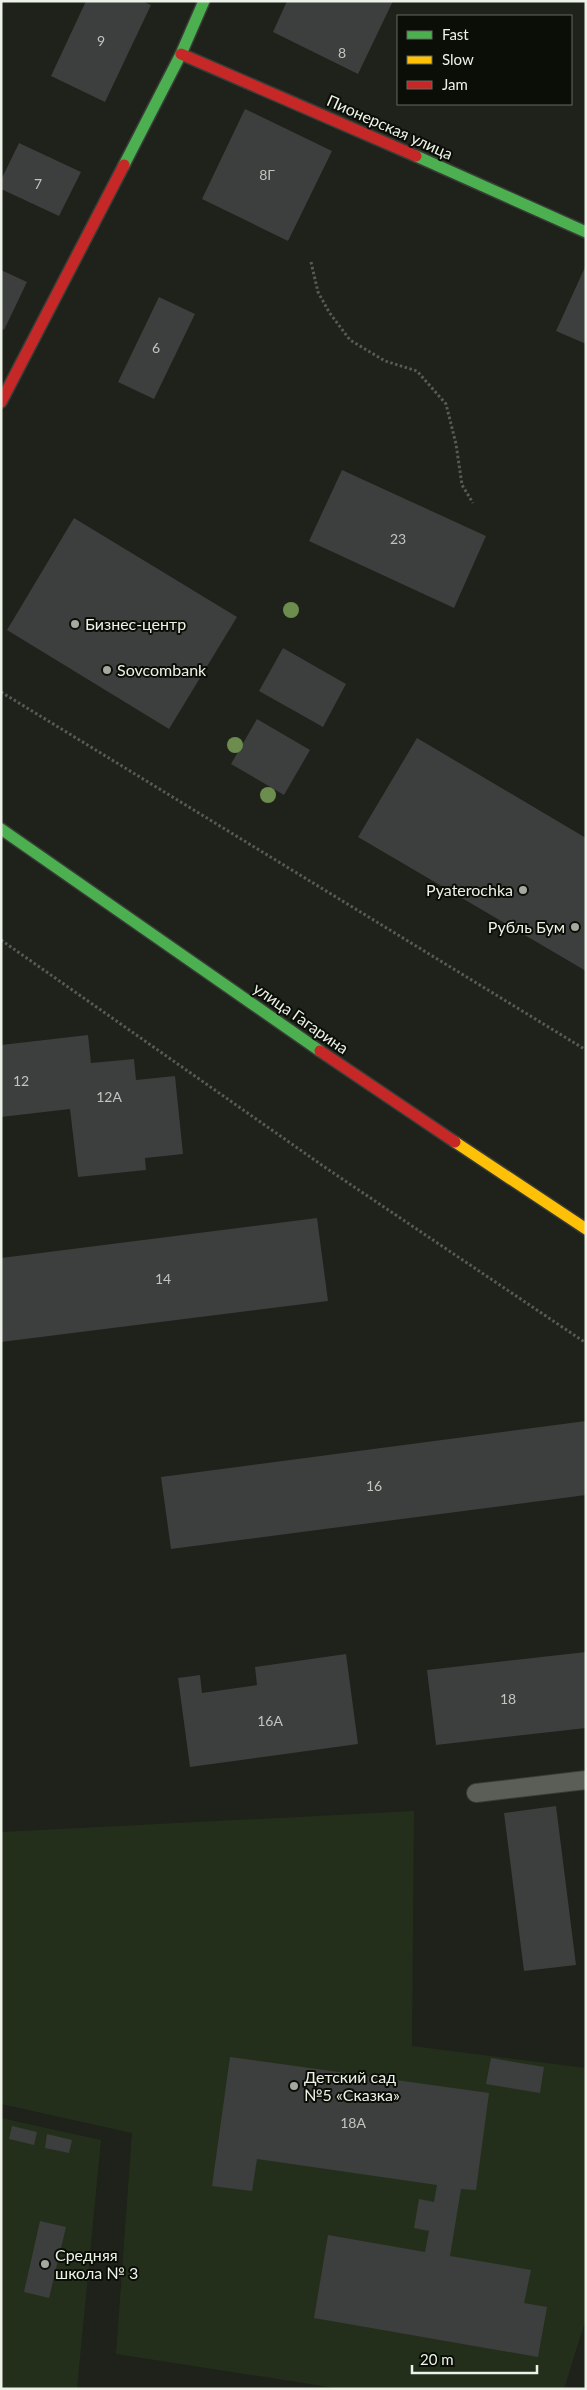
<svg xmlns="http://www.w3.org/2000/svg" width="587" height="2390" font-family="Lato,sans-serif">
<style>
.built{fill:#242f1b}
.building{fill:#3d3e3e}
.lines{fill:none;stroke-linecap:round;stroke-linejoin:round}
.lane-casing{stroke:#393d37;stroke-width:20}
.fast-casing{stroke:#393d37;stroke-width:14}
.slow-casing{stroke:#393d37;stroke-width:14}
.jam-casing{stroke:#393d37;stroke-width:14}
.path{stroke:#575a55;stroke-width:3;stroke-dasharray:2.5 2.5;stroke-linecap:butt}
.lane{stroke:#5a5e57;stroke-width:18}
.fast{stroke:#4caf50;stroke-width:11}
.slow{stroke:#ffc107;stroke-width:11}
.jam{stroke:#c62828;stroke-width:11}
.tree{fill:#6c8d4e}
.poi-dot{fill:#a4a99f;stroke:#0a0e07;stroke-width:2}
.labels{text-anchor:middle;stroke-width:4;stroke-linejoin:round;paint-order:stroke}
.number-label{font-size:14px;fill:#c0c5bd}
.street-label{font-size:16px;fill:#ecf2e7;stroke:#0a0e07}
.poi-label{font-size:16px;fill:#ecf2e7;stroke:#0a0e07;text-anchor:start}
</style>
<rect width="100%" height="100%" fill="#1e221a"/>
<!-- built -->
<path class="built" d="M414 1811 412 2046 586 2068V2318L564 2389H342L116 2354 132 2133 1 2104V1832Z
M1 2118 101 2140 77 2389H1Z"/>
<!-- building -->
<path class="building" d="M86 1H142L151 5 105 102 51 76Z
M287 1H393L358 74 273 32Z
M245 109 332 151 288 241 202 199Z
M19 143 81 172 59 216 1 189V180Z
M586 265V344L556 331Z
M1 270 27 282 4 330 1 328Z
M159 297 195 314 154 399 118 382Z
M342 470 486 536 454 608 309 541Z
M74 518 237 617 169 729 7 630Z
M283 648 346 684 323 727 259 691Z
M257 719 310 750 284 795 231 764Z
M417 738 586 838V971L358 837Z
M88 1035 91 1063 134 1059 136 1080 175 1076 183 1154 145 1158 146 1170 78 1177 70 1109 1 1117V1045Z
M317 1218 328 1301 1 1342V1258Z
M586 1421V1495L171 1549 161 1477Z
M586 1652V1728L436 1745 427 1670Z
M346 1654 358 1744 190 1767 178 1678 200 1675 202 1693 257 1685 255 1667Z
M556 1806 576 1965 524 1971 504 1813Z
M230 2057 489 2093 476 2190 461 2189 450 2256 531 2270 524 2303 547 2307 538 2357 314 2318 328 2235 425 2252 429 2231 414 2228 419 2199 434 2202 437 2185 257 2159 252 2191 212 2186Z
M491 2058 544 2067 540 2093 486 2084Z
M12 2126 37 2132 34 2145 9 2139Z
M47 2134 72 2140 69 2153 45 2148Z
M40 2221 66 2227 49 2298 24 2292Z"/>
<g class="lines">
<!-- lane casing -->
<g class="lane-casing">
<path id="lane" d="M476 1793 586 1780"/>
</g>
<!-- fast casing -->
<g class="fast-casing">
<path id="fast" d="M416 156 586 232
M124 165 181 54 204 1
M1 829 320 1051"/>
</g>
<!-- slow casing -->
<g class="slow-casing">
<path id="slow" d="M455 1142 586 1229"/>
</g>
<!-- jam casing -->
<g class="jam-casing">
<path id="jam" d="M181 54 416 156
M1 402 124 165
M320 1051 455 1142"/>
</g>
<!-- path -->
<path class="path" d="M311 262 318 292 329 312 350 340 385 361 417 371 446 404 456 444 462 485 473 503
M1 692 586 1050
M1 940 326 1168 586 1343"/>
<!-- lane -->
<use href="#lane" class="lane"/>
<!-- fast -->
<use href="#fast" class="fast"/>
<!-- slow -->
<use href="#slow" class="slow"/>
<!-- jam -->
<use href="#jam" class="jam"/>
</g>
<!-- trees -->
<g class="tree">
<circle cx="291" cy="610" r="8"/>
<circle cx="235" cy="745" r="8"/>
<circle cx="268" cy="795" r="8"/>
</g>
<!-- markers -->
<g class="poi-dot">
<circle cx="75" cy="624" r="5"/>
<circle cx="107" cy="670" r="5"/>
<circle cx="523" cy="890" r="5"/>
<circle cx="575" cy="927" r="5"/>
<circle cx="294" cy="2086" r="5"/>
<circle cx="45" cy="2264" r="5"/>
</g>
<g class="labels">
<!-- number labels -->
<g class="number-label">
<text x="101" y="46">9</text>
<text x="342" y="58">8</text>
<text x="267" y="180">8Г</text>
<text x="38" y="189">7</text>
<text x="156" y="353">6</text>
<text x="398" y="544">23</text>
<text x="21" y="1086">12</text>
<text x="109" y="1102">12А</text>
<text x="163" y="1284">14</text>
<text x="374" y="1491">16</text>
<text x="508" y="1704">18</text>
<text x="270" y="1726">16А</text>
<text x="353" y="2128">18А</text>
</g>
<!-- street labels -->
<g class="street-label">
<text transform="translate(390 127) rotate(24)" y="6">Пионерская улица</text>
<text transform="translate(301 1018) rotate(35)" y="6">улица Гагарина</text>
</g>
<!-- poi labels -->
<g class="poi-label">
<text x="85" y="630">Бизнес-центр</text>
<text x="117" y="676">Sovcombank</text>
<text x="513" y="896" text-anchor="end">Pyaterochka</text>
<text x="565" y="933" text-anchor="end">Рубль Бум</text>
<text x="304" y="2083">Детский сад<tspan x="304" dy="18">№5 «Сказка»</tspan></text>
<text x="55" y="2261">Средняя<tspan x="55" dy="18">школа № 3</tspan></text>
</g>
</g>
<!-- border -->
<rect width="587" height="2390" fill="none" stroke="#ecf2e7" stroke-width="5"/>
<!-- legend -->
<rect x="397" y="15" width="175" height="90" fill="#0a0e07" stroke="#646961"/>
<rect x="407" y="31" width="25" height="8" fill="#4caf50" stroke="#646961"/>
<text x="442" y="40" font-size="15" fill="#ecf2e7">Fast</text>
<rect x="407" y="56" width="25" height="8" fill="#ffc107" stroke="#646961"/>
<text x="442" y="65" font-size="15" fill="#ecf2e7">Slow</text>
<rect x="407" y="81" width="25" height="8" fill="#c62828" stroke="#646961"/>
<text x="442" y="90" font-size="15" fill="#ecf2e7">Jam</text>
<!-- scale -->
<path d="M412 2365v8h125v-8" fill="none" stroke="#ecf2e7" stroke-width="2.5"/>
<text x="420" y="2365" font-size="15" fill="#ecf2e7" stroke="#0a0e07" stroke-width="4" paint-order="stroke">20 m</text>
</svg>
